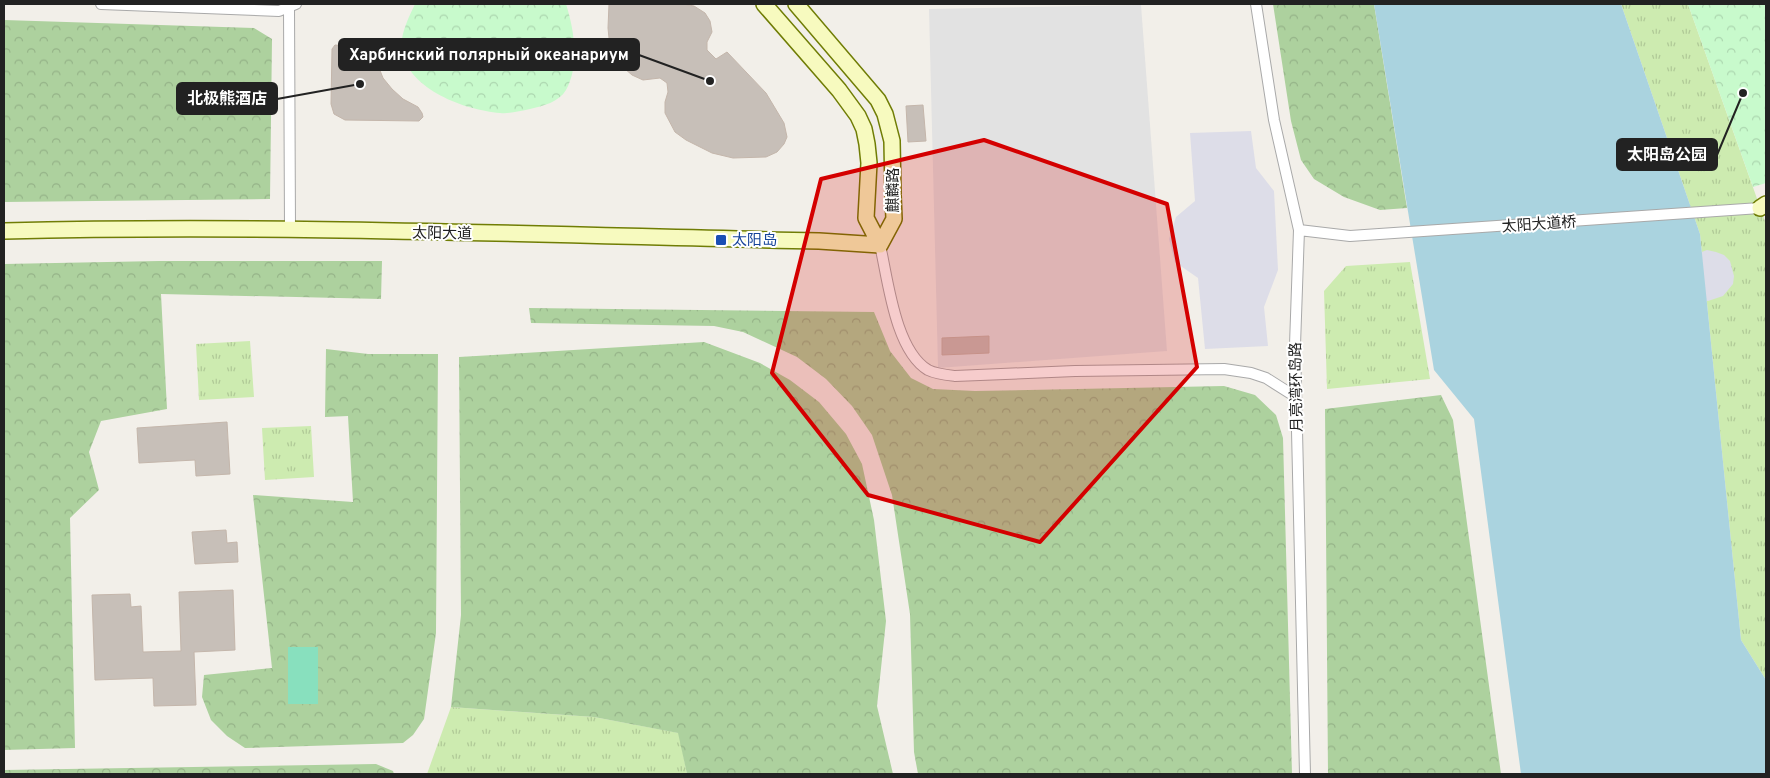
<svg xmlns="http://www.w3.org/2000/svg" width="1770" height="778" font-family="Overpass,'Noto Sans SC',sans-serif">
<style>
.grass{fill:url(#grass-tufts)}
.forest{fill:url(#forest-crowns)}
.park{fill:url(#park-crowns)}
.pitch{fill:#88e0be}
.parking{fill:#e2e2e2}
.plaza{fill:#dddde8}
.water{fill:#aad3df}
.building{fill:#c7bfb8;stroke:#c4b6ab}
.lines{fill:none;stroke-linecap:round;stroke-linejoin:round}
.street-casing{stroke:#a9a9a9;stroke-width:12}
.secondary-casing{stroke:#707d05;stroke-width:18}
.street{stroke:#fff;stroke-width:10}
.secondary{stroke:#f7fabf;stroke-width:15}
.marked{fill:#d40000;fill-opacity:0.2;stroke:#d40000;stroke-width:4;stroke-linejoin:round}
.transit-dot{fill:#1a4fb4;stroke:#fff;stroke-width:2}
.labels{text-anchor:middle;stroke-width:4;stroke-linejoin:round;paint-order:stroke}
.street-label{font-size:15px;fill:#222;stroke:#fff}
.transit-label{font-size:15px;fill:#164399;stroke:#fff;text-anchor:start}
.leader{fill:none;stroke:#222;stroke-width:2}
.callout-dot{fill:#222;stroke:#fff;stroke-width:2}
.callout{fill:#222;stroke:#222;stroke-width:2}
.callout-label{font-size:16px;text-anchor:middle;font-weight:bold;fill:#fff}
</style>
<defs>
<pattern id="grass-tufts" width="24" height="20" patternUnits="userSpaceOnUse" patternTransform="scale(1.25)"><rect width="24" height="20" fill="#cdebb0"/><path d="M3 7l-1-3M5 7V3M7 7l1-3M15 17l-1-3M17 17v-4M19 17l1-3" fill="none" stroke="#b0c997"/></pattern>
<pattern id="forest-crowns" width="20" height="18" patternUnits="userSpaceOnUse" patternTransform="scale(1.25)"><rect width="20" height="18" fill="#add19e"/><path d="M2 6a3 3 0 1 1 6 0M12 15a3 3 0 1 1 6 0" fill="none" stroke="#95b388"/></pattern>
<pattern id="park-crowns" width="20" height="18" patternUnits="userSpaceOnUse" patternTransform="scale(1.25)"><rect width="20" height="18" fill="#c8facc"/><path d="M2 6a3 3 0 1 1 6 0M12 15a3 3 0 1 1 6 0" fill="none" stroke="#acd6af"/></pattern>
</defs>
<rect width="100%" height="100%" fill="#f2efe9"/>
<!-- grass -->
<path class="grass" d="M1621 4H1688L1766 224V680L1741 640 1700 234Z
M1410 262 1430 379 1327 389 1324 291 1346 266Z
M250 341 254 397 199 400 196 344Z
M311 426 314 477 265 480 262 428Z
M451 707 594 717 679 733 687 774H427Z"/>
<!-- forest -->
<path class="forest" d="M1273 4H1374L1407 208 1380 210 1344 197 1314 179 1301 160 1291 121Z
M4 20 254 28 272 39 270 199 4 202Z
M159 261H382L381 299 161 294 167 409 101 421 89 452 99 490 70 518 75 748 4 750V264Z
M529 308 874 312 890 351 911 378 933 389 975 391 1224 386 1255 395 1276 415 1283 438 1292 774H918L914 752 910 614 892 495 872 435 852 406 826 379 797 357 743 332 714 326 531 323Z
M704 342 760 363 790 380 819 402 846 434 862 464 874 520 886 621 877 706 893 774H687L678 733 594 717 451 707 461 615 459 357Z
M326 349 368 354H438L436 633 424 719 413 735 403 743 245 748 227 736 211 720 202 697 204 675 272 668 253 495 353 502 348 416 325 417Z
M1441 395 1453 420 1501 774H1328L1325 409Z
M376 764 393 771 394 774H4V770Z"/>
<!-- park -->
<path class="park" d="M415 4H566C574 29 580 65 566 90 559 102 543 106 530 109 520 111 510 114 500 113 465 110 409 90 402 51 399 36 409 17 415 4Z
M1688 4H1766V183L1753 187Z"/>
<!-- pitch -->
<path class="pitch" d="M288 647H318V704H288Z"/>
<!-- parking -->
<path class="parking" d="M1141 5 1167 351 938 368 929 9Z"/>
<!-- plaza -->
<path class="plaza" d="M1251 131 1256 168 1274 191 1278 270 1264 307 1268 346 1205 349 1198 278 1175 262 1169 239 1176 217 1195 201 1190 133Z
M1707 250 1716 252 1724 255 1730 261 1734 276 1733 284 1723 296 1708 301 1700 299 1699 253Z"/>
<!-- water -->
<path class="water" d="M1374 4H1621L1700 234 1741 640 1766 680V774H1521L1474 419 1434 370Z"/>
<!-- building -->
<path class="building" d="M609 4H683L694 6 705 13 710 21 712 32 707 42V50L716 59 727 52 766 93 784 123 787 137 784 144 777 152 766 157 733 158 712 153 686 140 675 132 665 113V102L668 92 667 83 660 78 643 80 632 75 617 62 610 48 608 28Z
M335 45 371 48 383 78 392 89 403 99 418 107 422 113 423 117 419 121 345 120 334 114 331 104 332 49Z
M923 105 926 141 908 142 906 106Z
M989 336V353L942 355V338Z
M227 422 230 474 196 476 195 460 139 463 137 428Z
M226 530 227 543 237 542 238 562 195 564 192 532Z
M233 590 235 650 194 652 196 705 154 706 153 678 95 680 92 595 130 594 131 607 141 606 143 652 181 651 179 592Z"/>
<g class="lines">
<!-- street casing -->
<g class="street-casing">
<path id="street" d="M101 4 279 11 296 4
M1256 4 1274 120 1299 230 1295 345 1305 774
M289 7 290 229
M1299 230 1350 236 1760 208
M880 245C888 280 895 350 928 370 936 374 946 375 955 376L1075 371 1224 369 1251 373 1266 378 1296 397"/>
</g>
<!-- secondary casing -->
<g class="secondary-casing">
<path id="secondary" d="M764 4 839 90 858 116 864 129 867 144 869 163 866 218 880 245
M796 4 878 100 885 114 892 141 893 195 894 219 880 245
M1760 208 1766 204
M4 231C275 224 547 235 819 241L880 245"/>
</g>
<!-- street -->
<use href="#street" class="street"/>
<!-- secondary -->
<use href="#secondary" class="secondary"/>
</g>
<!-- marked area -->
<path class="marked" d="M984 140 1167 204 1197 367 1040 542 868 495 772 373 821 179Z"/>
<!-- markers -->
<rect class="transit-dot" x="715" y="234" width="12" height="12" rx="2.5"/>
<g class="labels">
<!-- street labels -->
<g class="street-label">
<text transform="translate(893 190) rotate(-90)" y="5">麒麟路</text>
<text transform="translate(1539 224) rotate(-4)" y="5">太阳大道·桥</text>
<text transform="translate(442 233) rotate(1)" y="5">太阳大道</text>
<text transform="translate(1296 387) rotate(-91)" y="5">月亮湾·环岛路</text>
</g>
<!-- transit labels -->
<g class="transit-label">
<text x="732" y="245">太阳岛</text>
</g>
</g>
<!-- callouts -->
<path class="leader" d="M710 81L639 55M360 84L277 99M1743 93L1717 155"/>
<g class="callout-dot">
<circle cx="710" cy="81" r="5"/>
<circle cx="360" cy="84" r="5"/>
<circle cx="1743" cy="93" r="5"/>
</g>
<g class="callout">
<rect x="339" y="39" width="300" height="31" rx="5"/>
<rect x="177" y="83" width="100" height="31" rx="5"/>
<rect x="1617" y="139" width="100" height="31" rx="5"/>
</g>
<g class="callout-label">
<text x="489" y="60">Харбинский полярный океанариум</text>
<text x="227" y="104">北极熊酒店</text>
<text x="1667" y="160">太阳岛公园</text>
</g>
<!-- border -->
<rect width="1770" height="778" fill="none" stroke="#222222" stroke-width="10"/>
</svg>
